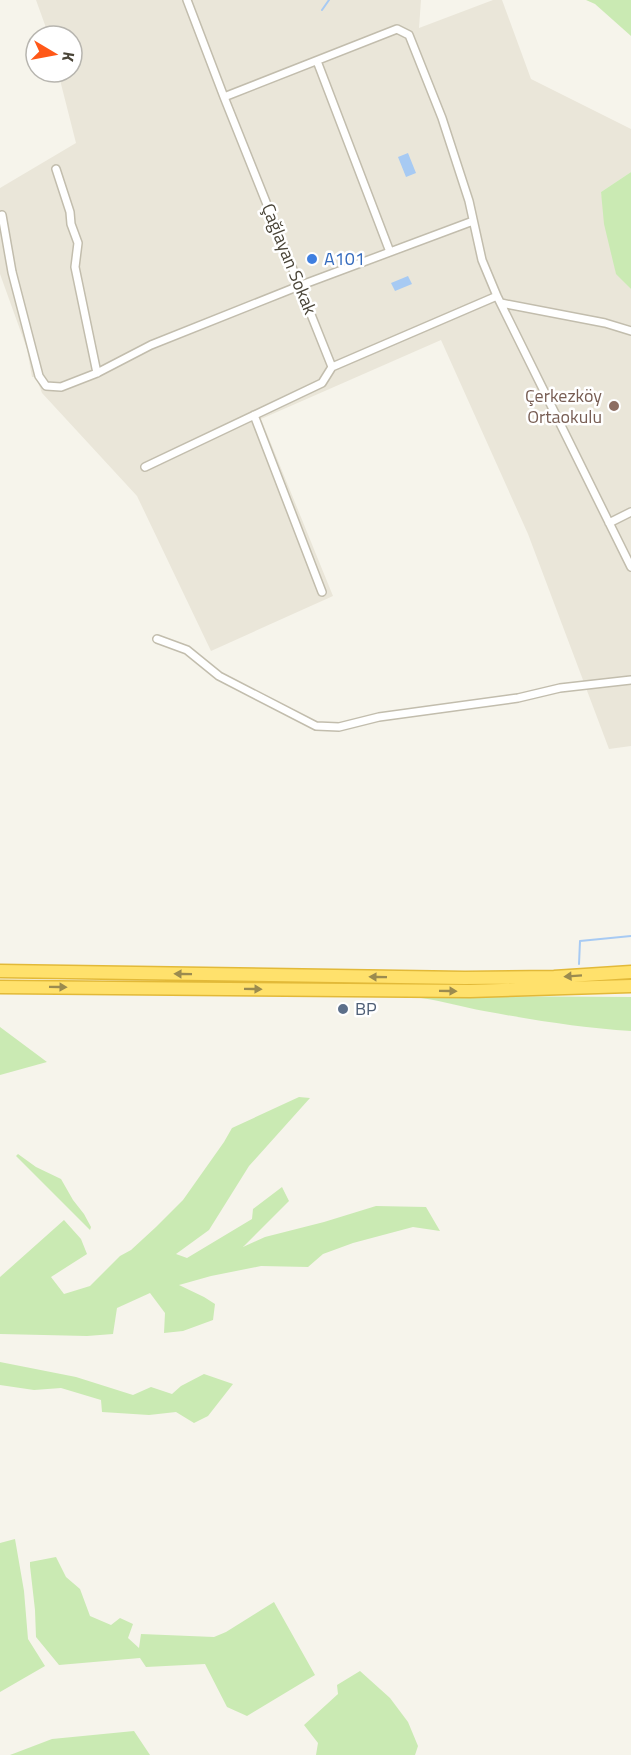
<svg xmlns="http://www.w3.org/2000/svg" width="631" height="1755" font-family="'Titillium Web',sans-serif">
<style>
.residential{fill:#eae6d9}
.green{fill:#caeab3}
.water{fill:#a7caf3}
.lines{fill:none;stroke-linecap:round;stroke-linejoin:round}
.stream{stroke:#a7caf3;stroke-width:2}
.street-casing{stroke:#c2bdad;stroke-width:10}
.highway-casing{stroke:#e2b938;stroke-width:15}
.street{stroke:#fff;stroke-width:7}
.highway{stroke:#ffe16c;stroke-width:12}
.oneway{fill:#9b8b4f}
.shop-dot{fill:#3f7fe0;stroke:#fff;stroke-width:2}
.education-dot{fill:#8d6e63;stroke:#fff;stroke-width:2}
.service-dot{fill:#5c6f8a;stroke:#fff;stroke-width:2}
.labels{text-anchor:middle;stroke-width:5;stroke-linejoin:round;paint-order:stroke}
.street-label{font-size:18px;fill:#4a4538;stroke:#fff}
.shop-label{font-size:18px;fill:#366cbe;stroke:#fff;text-anchor:start}
.education-label{font-size:18px;fill:#785e54;stroke:#fff;text-anchor:end}
.service-label{font-size:18px;fill:#4e5e75;stroke:#fff;text-anchor:start}
</style>
<rect width="100%" height="100%" fill="#f6f4eb"/>
<!-- residential -->
<path class="residential" d="M36 0H421L419 28 493 0H502L531 79 631 129V172L601 192 616 273 631 289V746L609 749 528 534 441 340 261 419 333 596 211 651 137 496 42 393 36 377H32L27 349 0 274V188L76 143 58 72H72V36H49Z"/>
<!-- green -->
<path class="green" d="M586 0H631V36L595 4Z
M631 172V289L616 274 604 224 601 192Z
M444 996 631 997V1031C582 1028 533 1020 484 1011 463 1007 443 1001 421 998Z
M0 1027 47 1062 0 1075Z
M299 1097 310 1098 249 1166 209 1230 176 1254 187 1258 252 1219 253 1209 282 1187 289 1201 243 1247 265 1237 324 1222 376 1206 426 1207 440 1231 413 1227 353 1243 323 1254 308 1267 261 1266 211 1276 179 1285 204 1297 215 1304 213 1320 183 1331 164 1333 165 1313 150 1293 117 1308 113 1334 87 1336 0 1334V1277L64 1220 81 1239 87 1254 51 1277 64 1294 90 1286 120 1256 131 1250 156 1227 183 1200 224 1142 232 1128Z
M18 1154 36 1167 61 1179 73 1200 84 1214 91 1227 90 1230 16 1156Z
M0 1362 76 1377 133 1395 151 1387 172 1394 181 1386 204 1374 233 1384 208 1416 194 1423 176 1412 149 1415 102 1412 101 1400 61 1388 34 1390 0 1385Z
M15 1539 24 1591 28 1639 45 1666 0 1692V1543Z
M56 1557 66 1577 80 1589 90 1616 111 1625 120 1618 133 1624 128 1638 139 1648 141 1634 214 1637 226 1632 274 1602 315 1675 247 1716 227 1707 205 1664 146 1667 140 1658 59 1665 36 1637 35 1610 30 1566V1562Z
M360 1671 390 1698 408 1722 418 1746 415 1755H316L318 1743 304 1725 338 1694 337 1685Z
M134 1731 150 1755H10L52 1739Z"/>
<!-- water -->
<path class="water" d="M408 153 416 173 406 177 398 157Z
M408 276 412 284 395 291 391 283Z"/>
<g class="lines">
<!-- stream -->
<path class="stream" d="M322 10 329 0
M579 964 580 941 631 936"/>
<!-- street casing -->
<g class="street-casing">
<path id="street" d="M187 0 224 97 332 367 497 296
M317 61 390 252
M224 97 397 29 409 35 442 118 469 201 482 260 497 296 631 567
M56 169 70 212 71 224 78 243 75 267 97 373
M2 215 12 272 39 376 46 386 61 387 97 373 151 345 299 286 473 221
M501 303 605 323 631 331
M254 415 322 592
M145 467 322 383 332 367
M609 523 631 512
M157 639 187 650 219 676 316 726 339 727 379 717 518 698 560 688 631 680"/>
</g>
<!-- highway casing -->
<g class="highway-casing">
<path id="highway" d="M0 971 465 978 554 977 631 972
M0 987 470 991 631 986"/>
</g>
<!-- street -->
<use href="#street" class="street"/>
<!-- highway -->
<use href="#highway" class="highway"/>
</g>
<!-- one-way arrows -->
<defs><path id="oneway-solid" d="M-6-.8H1V-3.2L6.5 0L1 3.2V.8H-6Z" transform="scale(1.5)"/></defs>
<g class="oneway">
<use href="#oneway-solid" transform="translate(183 974) rotate(-179)"/>
<use href="#oneway-solid" transform="translate(573 976) rotate(176)"/>
<use href="#oneway-solid" transform="translate(378 977) rotate(-179)"/>
<use href="#oneway-solid" transform="translate(58 987) rotate(1)"/>
<use href="#oneway-solid" transform="translate(253 989) rotate(1)"/>
<use href="#oneway-solid" transform="translate(448 991) rotate(1)"/>
</g>
<!-- markers -->
<circle class="shop-dot" cx="312" cy="259" r="6"/>
<circle class="education-dot" cx="614" cy="406" r="6"/>
<circle class="service-dot" cx="343" cy="1009" r="6"/>
<g class="labels">
<!-- street labels -->
<g class="street-label">
<text transform="translate(289 259) rotate(68)" y="6">Çağlayan Sokak</text>
</g>
<!-- shop labels -->
<g class="shop-label">
<text x="324" y="265">A101</text>
</g>
<!-- education labels -->
<g class="education-label">
<text x="602" y="402">Çerkezköy<tspan x="602" dy="21">Ortaokulu</tspan></text>
</g>
<!-- service labels -->
<g class="service-label">
<text x="355" y="1015">BP</text>
</g>
</g>
<!-- north arrow -->
<g transform="translate(54 54) rotate(100)"><circle r="28" fill="#ffffff" stroke="#b7b5af" stroke-width="1.5"/>
<path d="M0-4.5L10 22L0 15L-10 22Z" fill="#ff5818"/>
<text y="-9" font-size="16" font-weight="bold" text-anchor="middle" fill="#4a4538">K</text>
</g>
</svg>
